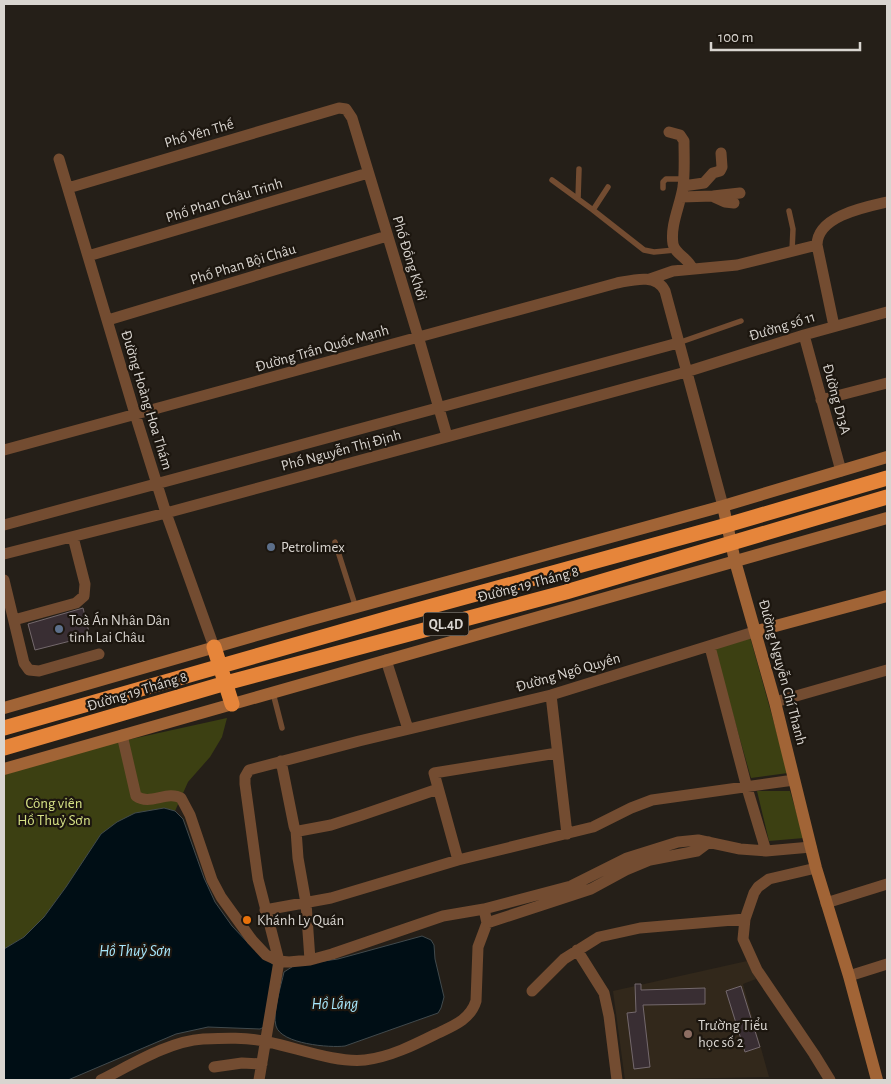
<svg xmlns="http://www.w3.org/2000/svg" width="891" height="1084" font-family="'Alegreya Sans',sans-serif">
<style>
.built{fill:#32281b}
.green{fill:#3c4012}
.water{fill:#000e15;stroke:#414a4d}
.building{fill:#392e33;stroke:#74696d}
.lines{fill:none;stroke-linecap:round;stroke-linejoin:round}
.lane{stroke:#734c31;stroke-width:5.5}
.street{stroke:#734c31;stroke-width:11}
.secondary{stroke:#a16436;stroke-width:12}
.highway{stroke:#e6853a;stroke-width:15}
.service-dot{fill:#5c6f8a;stroke:#1c160f;stroke-width:2}
.food-dot{fill:#e8710a;stroke:#1c160f;stroke-width:2}
.education-dot{fill:#8d6e63;stroke:#1c160f;stroke-width:2}
.labels{text-anchor:middle;stroke-width:4.5;stroke-linejoin:round;paint-order:stroke}
.shield{fill:#1c160f;stroke:#a09c96;stroke-width:1}
.shield-label{font-size:14px;font-weight:bold;fill:#d9d5d0}
.street-label{font-size:15px;fill:#d9d5d0;stroke:#1c160f}
.poi-label{font-size:15px;fill:#d9d5d0;stroke:#1c160f;text-anchor:start}
.park-label{font-size:15px;fill:#d6e185;stroke:#1c160f}
.water-label{font-size:16px;font-style:italic;fill:#a8e8fd;stroke:#1c160f}
</style>
<rect width="100%" height="100%" fill="#251f18"/>
<!-- built -->
<path class="built" d="M747 961 756 979 743 984 769 1077 625 1080 613 991Z"/>
<!-- green -->
<path class="green" d="M750 637 788 773 751 778 714 648Z
M227 718 222 737 210 757 188 782 175 811 164 808 66 887 44 917 24 937 4 949V775L86 749Z
M757 791H790L804 838 769 841Z"/>
<!-- water -->
<path class="water" d="M164 808 175 811 183 819 204 878 215 902 232 926 251 946 274 965 266 1026 260 1029 208 1027 176 1034 68 1080H4V949L24 937 44 917 66 887 101 834 117 822 135 813Z
M422 936 431 940 434 945 435 959 444 997 441 1008 438 1013 345 1046C330 1048 281 1044 276 1026 272 1013 281 986 284 972L295 965 338 959Z"/>
<!-- building -->
<path class="building" d="M83 608 90 636 35 650 28 624Z
M635 984H641V990L705 988V1004L643 1005 650 1067 634 1069 627 1013 636 1012Z
M741 986 760 1047 745 1052 726 991Z"/>
<g class="lines">
<!-- lane -->
<path class="lane" d="M552 180 593 210 644 250 654 252 675 250
M663 188V182L666 179H683
M578 199 579 169
M593 210 608 187
M789 211 793 229 792 251
M678 343 741 321
M335 542 356 608
M273 693 282 728"/>
<!-- street -->
<path class="street" d="M669 132 680 135 684 141C684 156 685 172 683 187 680 206 670 225 673 244 675 254 688 258 692 268
M59 159 135 414 166 513 214 647
M683 186 704 183 713 173 720 171 722 167 721 153
M68 188 339 108 346 109 352 118 418 336 447 436
M681 197 713 196 740 193
M714 197 725 202 734 203
M88 256 368 173
M650 279 673 271 737 265 817 245
M108 320 387 236
M834 326 817 245C817 216 865 207 887 202
M804 335 841 471
M821 400 887 383
M4 450 617 283C633 280 656 273 665 291L723 506
M4 525 678 343
M4 554 166 513 686 372 804 335 887 312
M4 580 24 663 29 670 39 671 99 654
M14 620 76 603 84 596 85 584 73 537
M710 647 747 788 766 851
M386 660 408 729
M551 695 567 834
M775 702 887 670
M122 735 136 796C150 806 167 790 181 798L190 815 212 880 221 897 252 940 266 955 279 961 289 962 310 960 332 954 443 916 484 909 571 886 627 858 678 842 698 840 740 849 766 851 811 847
M281 761 294 826 295 829 299 831 331 825 362 815 438 789
M296 830 298 858 306 903 310 960
M458 860 434 773 557 753
M816 868 769 879 758 887 754 893 745 919 743 939 757 970 814 1054 830 1080
M826 903 887 884
M265 910 331 898 458 860 593 827 631 808 652 800 794 780
M487 923 591 889 626 870 650 860 697 851 709 842
M577 950 604 993 609 1016 617 1080
M849 976 887 964
M532 991 564 959 599 937 640 928 745 919
M214 1067 242 1063 262 1064
M101 1080C131 1065 169 1041 203 1039 224 1038 247 1037 268 1042 298 1048 335 1063 365 1060 390 1057 414 1045 436 1034 453 1026 470 1020 476 1001L478 947 487 923 484 909
M259 1080 279 961 258 879 245 784V777L249 770 359 741 551 695 757 631"/>
<!-- secondary -->
<path class="secondary" d="M723 506 735 561 775 702 816 868 849 976 877 1080
M757 631 887 596
M4 708 309 620 723 506 887 457
M4 769 887 518"/>
<!-- highway -->
<path class="highway" d="M214 647 232 704
M4 728 403 614 727 525 887 478
M4 748 226 683 566 592 887 497"/>
</g>
<!-- markers -->
<g class="service-dot">
<circle cx="271" cy="547" r="5"/>
<circle cx="59" cy="629" r="5"/>
</g>
<circle class="food-dot" cx="247" cy="920" r="5"/>
<circle class="education-dot" cx="688" cy="1034" r="5"/>
<g class="labels">
<!-- shield labels -->
<rect class="shield" x="423.5" y="612.5" width="45" height="23" rx="4"/>
<g class="shield-label">
<text x="446" y="629">QL.4D</text>
</g>
<!-- street labels -->
<g class="street-label">
<text transform="translate(199 133) rotate(-16)" y="5">Phố Yên Thế</text>
<text transform="translate(224 200) rotate(-17)" y="5">Phố Phan Châu Trinh</text>
<text transform="translate(410 258) rotate(73)" y="5">Phố Đồng Khởi</text>
<text transform="translate(243 264) rotate(-17)" y="5">Phố Phan Bội Châu</text>
<text transform="translate(782 326) rotate(-17)" y="5">Đường số 11</text>
<text transform="translate(322 348) rotate(-16)" y="5">Đường Trần Quốc Mạnh</text>
<text transform="translate(837 399) rotate(75)" y="5">Đường D13A</text>
<text transform="translate(147 400) rotate(73)" y="5">Đường Hoàng Hoa Thám</text>
<text transform="translate(341 450) rotate(-15)" y="5">Phố Nguyễn Thị Định</text>
<text transform="translate(528 584) rotate(-15)" y="5">Đường 19 Tháng 8</text>
<text transform="translate(568 672) rotate(-16)" y="5">Đường Ngô Quyền</text>
<text transform="translate(783 672) rotate(75)" y="5">Đường Nguyễn Chí Thanh</text>
<text transform="translate(137 691) rotate(-17)" y="5">Đường 19 Tháng 8</text>
</g>
<!-- poi labels -->
<g class="poi-label">
<text x="281" y="552">Petrolimex</text>
<text x="69" y="625">Toà Án Nhân Dân<tspan x="69" dy="17">tỉnh Lai Châu</tspan></text>
<text x="257" y="925">Khánh Ly Quán</text>
<text x="698" y="1030">Trường Tiểu<tspan x="698" dy="17">học số 2</tspan></text>
</g>
<!-- park labels -->
<g class="park-label">
<text x="54" y="808">Công viên<tspan x="54" dy="17">Hồ Thuỷ Sơn</tspan></text>
</g>
<!-- water labels -->
<g class="water-label">
<text x="135" y="956">Hồ Thuỷ Sơn</text>
<text x="335" y="1009">Hồ Lắng</text>
</g>
</g>
<!-- border -->
<rect width="891" height="1084" fill="none" stroke="#d9d5d0" stroke-width="10"/>
<!-- scale -->
<path d="M711 42v8h149v-8" fill="none" stroke="#d9d5d0" stroke-width="2.5"/>
<text x="718" y="42" font-size="15" fill="#d9d5d0" stroke="#1c160f" stroke-width="4" paint-order="stroke">100 m</text>
</svg>
